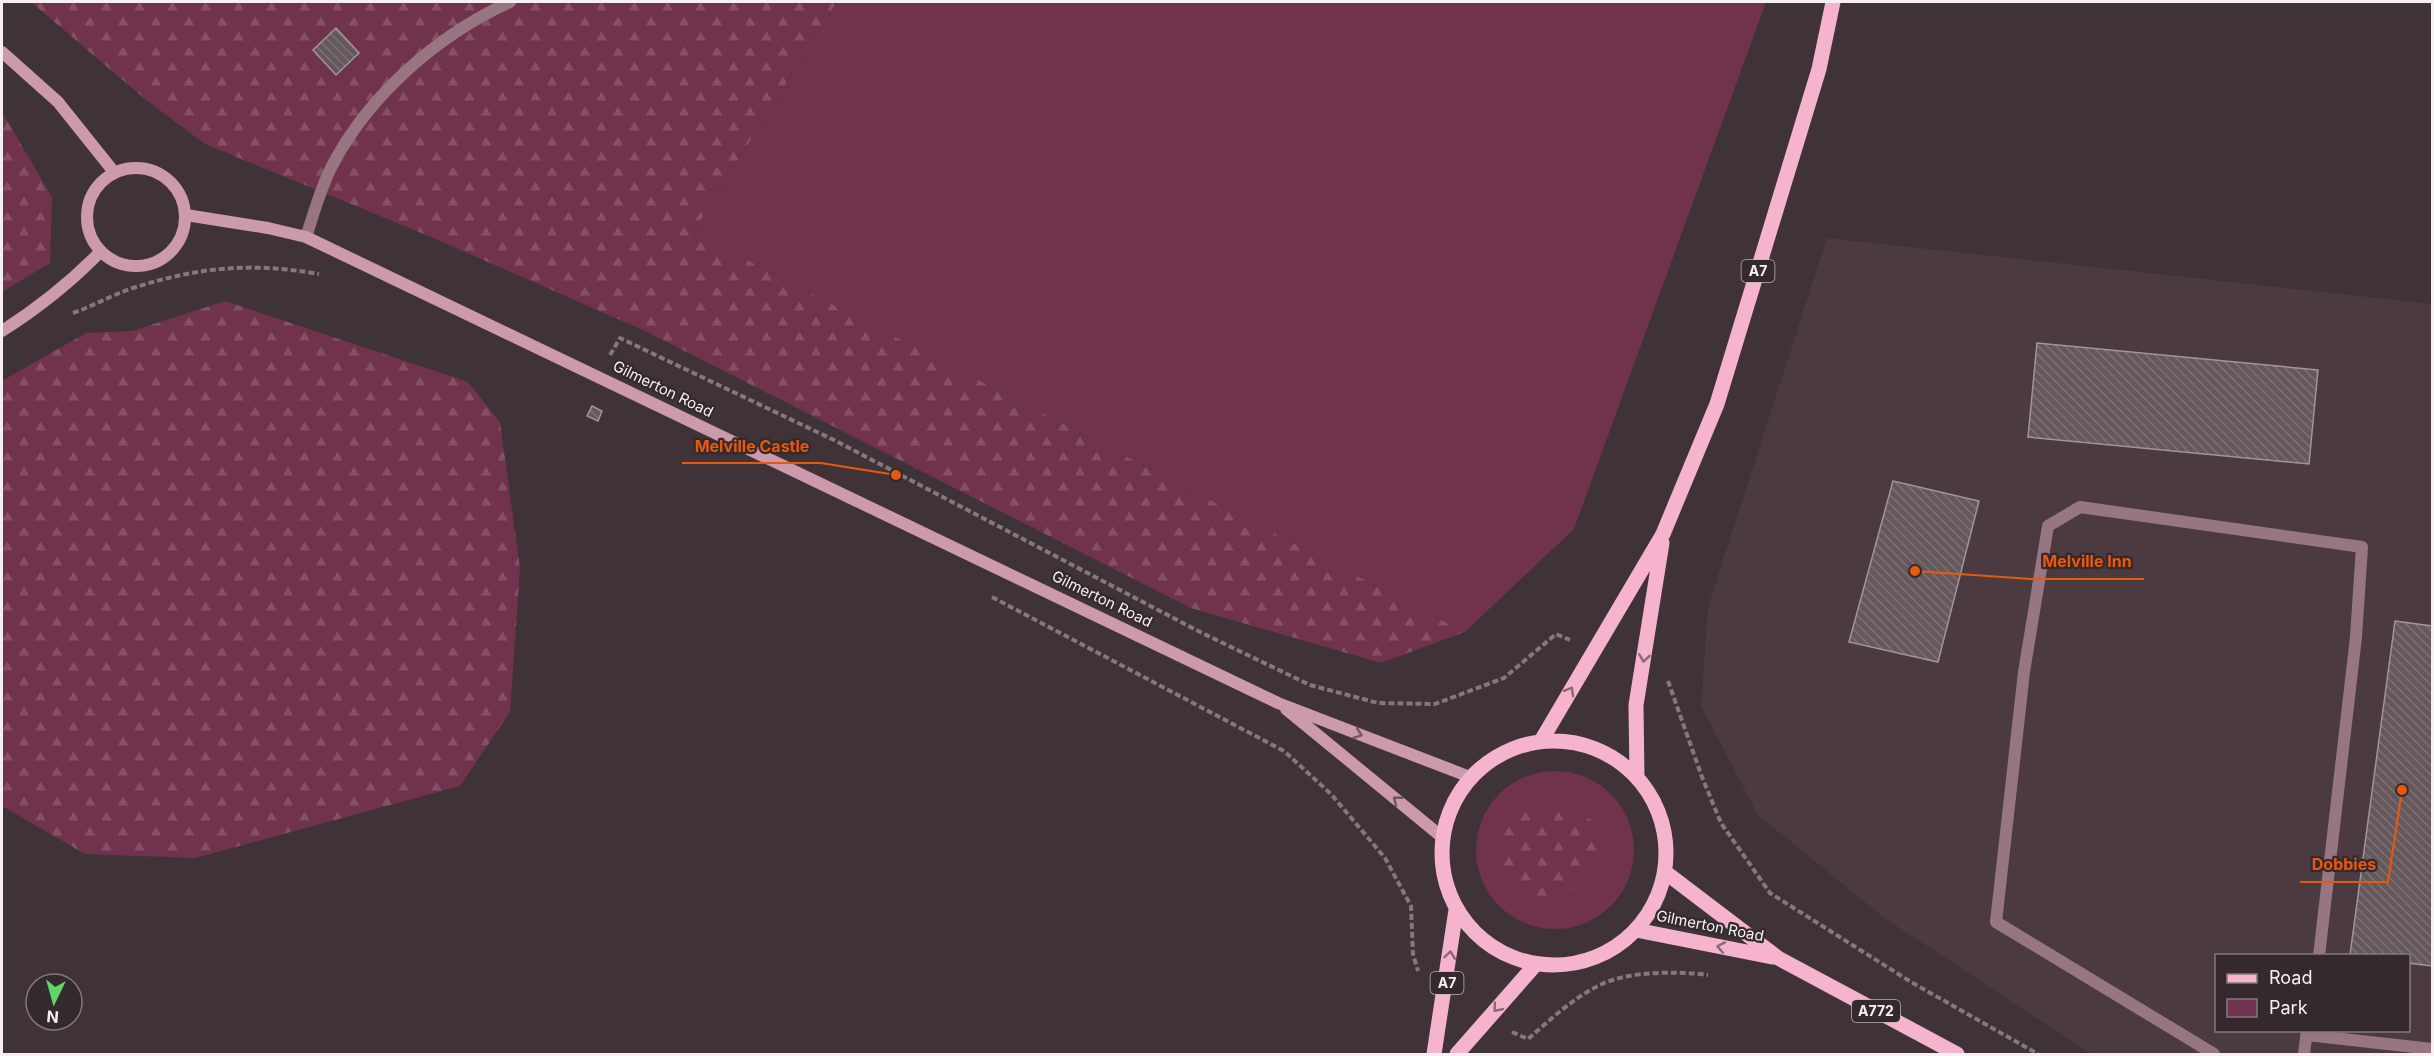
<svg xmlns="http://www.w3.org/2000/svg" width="2434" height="1056" font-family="Inter,sans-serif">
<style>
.built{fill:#4c3a41;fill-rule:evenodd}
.green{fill:#70324d}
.forest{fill:url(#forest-firs)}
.building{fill:url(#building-back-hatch);stroke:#a29599;stroke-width:1.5}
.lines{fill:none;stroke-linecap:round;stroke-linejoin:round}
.path{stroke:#83787c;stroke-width:4;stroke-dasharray:6 3;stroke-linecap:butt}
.lane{stroke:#977682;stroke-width:12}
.secondary{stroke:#cd99ac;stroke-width:12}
.primary{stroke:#f6b3cd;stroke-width:15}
.oneway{stroke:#8b6775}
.oneway2{stroke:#715660}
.labels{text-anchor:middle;stroke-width:4.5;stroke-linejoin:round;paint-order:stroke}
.shield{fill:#34292d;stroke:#bcb4b7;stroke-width:1.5}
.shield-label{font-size:14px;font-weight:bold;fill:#f7f0f2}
.street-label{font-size:15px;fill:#f7f0f2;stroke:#34292d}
.leader{fill:none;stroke:#e8590c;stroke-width:2}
.callout-dot{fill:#e8590c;stroke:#34292d;stroke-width:2}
.callout-label{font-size:16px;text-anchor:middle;font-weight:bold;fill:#e8590c;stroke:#34292d;stroke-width:4.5;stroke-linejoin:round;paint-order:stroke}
</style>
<defs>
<pattern id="forest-firs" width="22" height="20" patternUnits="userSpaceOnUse" patternTransform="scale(1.5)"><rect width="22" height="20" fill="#70324d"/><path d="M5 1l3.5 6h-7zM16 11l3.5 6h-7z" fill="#855067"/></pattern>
<pattern id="building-back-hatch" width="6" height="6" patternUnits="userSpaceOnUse" patternTransform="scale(1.5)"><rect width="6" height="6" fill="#64585c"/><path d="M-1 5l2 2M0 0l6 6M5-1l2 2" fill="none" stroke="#7b7074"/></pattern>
</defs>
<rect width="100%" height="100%" fill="#3f3337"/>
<!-- built -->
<path class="built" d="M1827 238 2432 304V1054H2091L1883 917 1758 815 1701 706 1708 607ZM2216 956H2408V1030H2216Z"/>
<!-- green -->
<path class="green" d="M837 2H1766L1574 529 1465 632 693 232Z
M1476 850a79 79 0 1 1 158 0a79 79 0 1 1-158 0Z"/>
<!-- forest -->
<path class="forest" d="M31 2H837L693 232 1465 632 1381 663 1191 608 645 331 431 237 205 144 145 99Z
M2 112 52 197 50 263 2 292Z
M225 301 468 382 500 422 520 568 510 712 460 786 195 858 85 854 2 806V381L86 333 132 331Z
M1563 810 1590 819 1603 839 1599 865 1562 901 1532 905 1508 887 1501 859V833L1521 813Z"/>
<!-- building -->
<path class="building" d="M336 28 359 53 336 75 313 50Z
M2037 343 2318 370 2309 464 2028 437Z
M592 406 602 411 598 421 587 416Z
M1893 481 1979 501 1938 662 1849 642Z
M2395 621 2432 626V966L2408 963V956L2350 955Z"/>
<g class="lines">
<!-- path -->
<path class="path" d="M73 313C93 306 112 295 133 288 199 267 250 262 319 274
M610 355 620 338 834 440 1202 633 1310 685 1378 703 1435 704 1504 678 1556 634 1570 640
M992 597 1284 751 1331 794 1385 858 1411 906 1413 954 1418 971
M1668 681 1702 777 1721 823 1770 893 1911 982 2038 1054
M1512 1032 1528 1039C1551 1019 1574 997 1602 984 1630 971 1678 971 1708 975"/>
<!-- lane -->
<path class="lane" d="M306 237C314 213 321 186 333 164 370 94 438 35 510 2
M2307 1035 2432 1049
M2214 1054 1996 922 2024 672 2048 526 2080 507 2362 547 2356 637 2319 956
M2304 1054 2307 1030"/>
<!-- secondary -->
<path class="secondary" d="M2 52 58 102 114 172
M87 217a49 49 0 1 1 98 0a49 49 0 1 1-98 0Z
M186 215 268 228 306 237 1278 703 1470 777
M2 331C38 308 71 282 101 251
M1286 709 1442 837"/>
<!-- primary -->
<path class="primary" d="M1442 853a112 112 0 1 1 224 0a112 112 0 1 1-224 0Z
M1541 741 1663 534 1717 404 1819 69 1833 2
M1637 777 1636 705 1662 543
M1665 872 1778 958 1957 1054
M1636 930 1772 957
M1434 1054 1456 910
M1457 1054 1536 964"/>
</g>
<!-- one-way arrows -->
<defs><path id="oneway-chevron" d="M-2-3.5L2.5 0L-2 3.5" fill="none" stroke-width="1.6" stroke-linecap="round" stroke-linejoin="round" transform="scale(1.5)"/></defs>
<g class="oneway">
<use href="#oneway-chevron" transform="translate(1644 658) rotate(99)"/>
<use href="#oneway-chevron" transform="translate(1570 691) rotate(-60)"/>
<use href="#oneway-chevron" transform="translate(1721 947) rotate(-169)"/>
<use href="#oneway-chevron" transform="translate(1450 955) rotate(-82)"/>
<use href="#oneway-chevron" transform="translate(1497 1008) rotate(130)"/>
</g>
<g class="oneway2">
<use href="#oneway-chevron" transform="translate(1358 734) rotate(21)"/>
<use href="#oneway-chevron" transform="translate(1397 800) rotate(-141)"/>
</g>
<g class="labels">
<!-- shield labels -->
<g class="shield">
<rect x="1741.5" y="260" width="33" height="22" rx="4.5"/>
<rect x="1430.5" y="972" width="33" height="22" rx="4.5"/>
<rect x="1852" y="1000" width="48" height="22" rx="4.5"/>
</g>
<g class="shield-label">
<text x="1758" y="276">A7</text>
<text x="1447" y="988">A7</text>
<text x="1876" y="1016">A772</text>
</g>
<!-- street labels -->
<g class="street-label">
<text transform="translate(663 389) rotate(26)" y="5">Gilmerton Road</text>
<text transform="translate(1102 599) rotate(26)" y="5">Gilmerton Road</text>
<text transform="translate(1710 926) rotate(11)" y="5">Gilmerton Road</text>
</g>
</g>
<!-- callouts -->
<path class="leader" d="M896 475L821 463H682M1915 571L2031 579H2144M2402 790L2388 882H2300"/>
<g class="callout-dot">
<circle cx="896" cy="475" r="6"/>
<circle cx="1915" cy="571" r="6"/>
<circle cx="2402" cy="790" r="6"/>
</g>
<g class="callout-label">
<text x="752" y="452">Melville Castle</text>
<text x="2087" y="567">Melville Inn</text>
<text x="2344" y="870">Dobbies</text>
</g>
<!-- border -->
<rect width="2434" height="1056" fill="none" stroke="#f7f0f2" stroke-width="6"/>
<!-- legend -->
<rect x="2215" y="954" width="195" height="78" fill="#34292d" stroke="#82797c" stroke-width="1.5"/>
<rect x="2227" y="974" width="30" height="9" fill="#f6b3cd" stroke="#82797c" stroke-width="1.5"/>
<text x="2269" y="984" font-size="18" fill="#f7f0f2">Road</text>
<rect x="2227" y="999" width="30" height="18" fill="#70324d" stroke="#82797c" stroke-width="1.5"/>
<text x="2269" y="1014" font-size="18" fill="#f7f0f2">Park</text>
<!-- north arrow -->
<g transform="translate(54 1002) rotate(185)"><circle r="28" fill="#34292d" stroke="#82797c" stroke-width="1.5"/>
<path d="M0-4.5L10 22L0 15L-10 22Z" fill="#62d469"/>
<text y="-9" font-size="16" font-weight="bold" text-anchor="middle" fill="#f7f0f2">N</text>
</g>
</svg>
